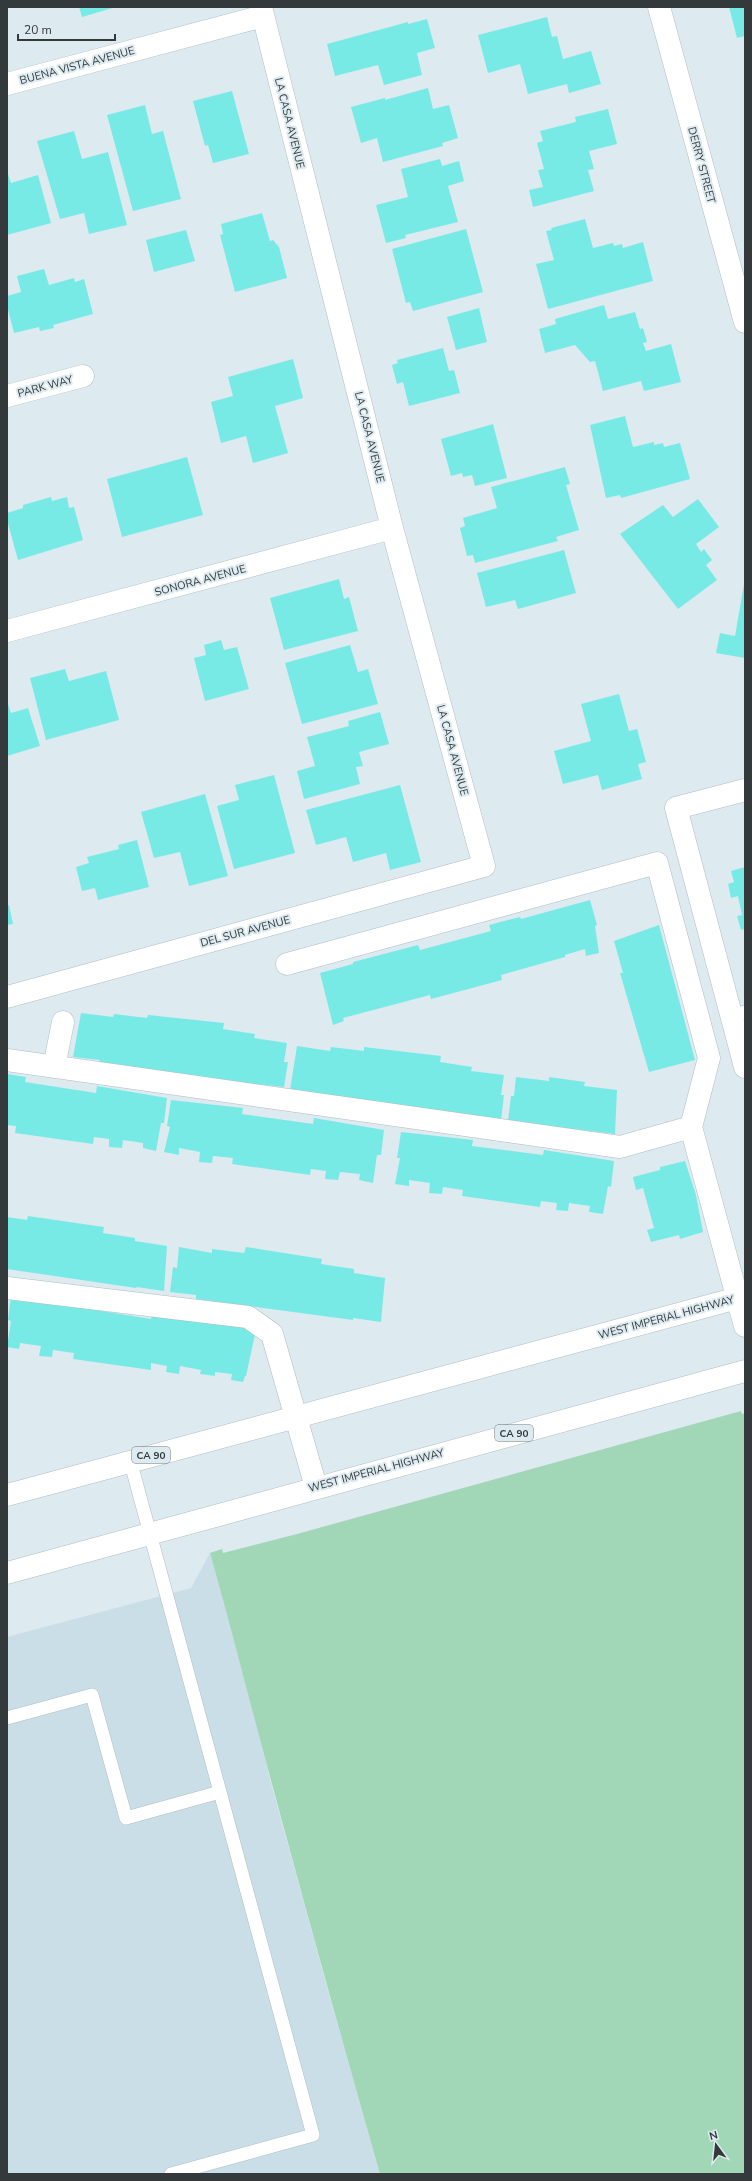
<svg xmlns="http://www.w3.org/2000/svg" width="752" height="2181" font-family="'Nunito Sans',sans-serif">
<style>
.built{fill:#cadee8}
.green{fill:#a1d7b6}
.building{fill:#78eae6}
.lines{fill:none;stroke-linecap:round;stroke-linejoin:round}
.lane-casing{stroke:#b0bdc3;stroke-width:14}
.street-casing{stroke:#b0bdc3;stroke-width:23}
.primary-casing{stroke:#b0bdc3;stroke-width:23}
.lane{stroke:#fff;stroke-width:13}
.street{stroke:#fff;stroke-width:22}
.primary{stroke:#fff;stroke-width:22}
.labels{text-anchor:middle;stroke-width:4;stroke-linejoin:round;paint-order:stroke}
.shield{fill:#ddeaf0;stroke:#676f72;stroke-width:1}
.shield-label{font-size:10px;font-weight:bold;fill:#343a3c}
.street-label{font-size:11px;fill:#343a3c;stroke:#ddeaf0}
</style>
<rect width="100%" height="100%" fill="#ddeaf0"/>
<!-- built -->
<path class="built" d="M210 1553 235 1639 271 1783 327 1987 380 2174H7V1637L191 1588Z"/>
<!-- green -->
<path class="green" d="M741 1411 742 1414 745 1413V2174H380C343 2044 307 1914 272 1784 251 1707 232 1630 210 1553L222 1549 223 1553 297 1534Z"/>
<!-- building -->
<path class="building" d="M79 7H116L82 17Z
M729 7H745V36L737 38Z
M547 17 552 37 557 36 563 59 591 51 601 84 569 93 567 84 528 94 520 64 488 73 478 35Z
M427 19 435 48 417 53 422 75 384 85 378 65 335 76 327 44 408 22V24Z
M428 88 433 109 449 105 458 138 442 143 443 146 383 162 377 138 361 143 351 107 385 98V100Z
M232 91 249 154 213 163 208 145 205 146 193 101Z
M145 105 152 134 163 131 181 199 133 211 107 115Z
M608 109 617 144 589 151 594 169 588 170 594 191 533 207 529 190 543 187 538 170 544 169 537 143 543 141 540 131 576 122 575 117Z
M74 131 82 159 108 152 127 225 89 234 84 213 60 219 37 141Z
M440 159 442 166 459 161 464 181 448 186 458 222 405 235 406 238 386 243 376 205 408 197 401 169Z
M7 171 11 183 38 175 51 223 7 235Z
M262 213 270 241 273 240 279 247 287 278 235 292 220 235 223 234 221 224Z
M585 219 593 248 613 243 614 246 622 244 623 248 643 242 653 281 548 309 536 264 554 260 546 231 552 230 551 228Z
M466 229 483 292 413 311 410 302 406 303 392 249Z
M186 230 195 261 154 272 146 240Z
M44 269 49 285 74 278 75 282 84 279 93 314 53 325 54 328 40 331 39 327 14 333 7 306V296L21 292 17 276Z
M604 305 608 319 635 312 640 329 643 328 647 342 643 343 646 351 671 344 681 382 644 391 641 381 603 391 595 361 590 362 575 345 545 353 539 329 556 324 555 319Z
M479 308 487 342 456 350 447 317Z
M443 348 449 371 454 370 460 393 409 406 403 382 397 384 392 365 398 363 397 360Z
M293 359 303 398 275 406 288 453 253 463 246 436 221 443 211 402 233 396 228 377Z
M625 416 633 447 654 442V445L663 443 664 447 680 443 690 479 621 498 620 495 606 498 590 425Z
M493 424 507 478 475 486 472 475 463 477 462 473 451 476 441 439Z
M187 457 203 515 122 537 107 479Z
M565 467 570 484 566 485 579 530 556 537 558 541 475 563 473 555 467 556 460 528 465 526 463 518 497 508 491 487Z
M51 497 52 501 67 497 69 508 74 507 83 540 18 560 7 520V513L23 508V505Z
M698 499 719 527 696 544 701 552 704 549 712 560 706 565 717 580 678 609 620 534 663 505 673 517Z
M564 550 576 593 518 609 515 600 486 607 477 573Z
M339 579 344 599 349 597 358 631 284 650 270 598Z
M744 584 745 658 716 653 720 633 735 636Z
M221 640 224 650 237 647 249 689 205 701 194 658 206 655 204 645Z
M350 645 358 672 368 669 378 704 302 724 285 663Z
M65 669 69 681 106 671 119 720 46 740 30 678Z
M619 694 629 731 637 729 646 762 638 764 642 779 602 790 598 775 563 784 554 751 591 741 581 704Z
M7 701 11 713 28 708 40 746 7 756Z
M380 712 389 744 359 752 363 766 356 767 360 784 304 799 297 771 315 766 307 737 349 726 348 721Z
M274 775 295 853 234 869 217 806 239 800 235 785Z
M400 785 421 862 390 870 386 853 353 862 346 837 316 845 306 810Z
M205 794 228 876 189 886 180 852 154 858 141 812Z
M137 840 149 887 98 900 95 888 82 891 76 867 89 863 87 857 119 849 118 845Z
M745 867V929L741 930 737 916 742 915 738 896 731 898 728 884 734 882 731 871Z
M590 900 597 925 595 926 599 953 586 956 585 949 565 955V957L501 975 502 980 431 999 430 995 343 1018 344 1021 333 1025 320 973 353 964V962L418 945 420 950 491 931 489 925 520 917 521 919Z
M9 905 13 924 7 925V906Z
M659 925 695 1060 649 1072 620 973H623L614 941Z
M81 1013 113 1017 114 1014 147 1018 148 1015 224 1023 223 1029 255 1034 254 1038 287 1043 284 1062H288L284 1087 257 1084 256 1085 99 1063 100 1060 73 1057Z
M297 1046 330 1051 331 1047 364 1051V1047L441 1056 440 1062 472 1067 471 1071 504 1075 501 1095H504L501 1120 290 1090Z
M7 1074 26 1077 25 1082 96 1093 97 1086 167 1098 164 1123H161L156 1151 143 1148V1143L123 1140 122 1148 109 1147V1139L94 1137 93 1144 15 1133 16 1126 7 1125Z
M516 1077 549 1081V1077L585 1082 584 1086 617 1090 615 1134 508 1121 511 1096H514Z
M171 1100 243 1108 242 1114 313 1124 314 1118 384 1130 381 1155H377L373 1183 359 1180 360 1174 340 1172 338 1180 325 1179 326 1171 311 1169 310 1175 232 1164 233 1158 213 1156 212 1163 199 1162 200 1152 179 1148V1155L164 1152 170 1127 167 1126Z
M401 1132 473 1140 472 1146 543 1155 544 1150 614 1161 611 1187 608 1186 603 1214 589 1212 590 1206 569 1203 568 1211 556 1210 557 1203 541 1201 540 1207 462 1196 463 1190 443 1187 442 1194 429 1193 430 1183 409 1180V1186L395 1184 400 1158H397Z
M685 1161 696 1195 703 1232 680 1239 679 1235 651 1242 647 1230 654 1228 643 1188 636 1190 633 1177 660 1170V1167Z
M28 1216 104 1227 103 1233 135 1238V1241L167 1246 164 1291 137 1287 136 1288 7 1269V1217L27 1220Z
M179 1247 212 1253V1249L244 1253 246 1247 322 1259 321 1264 354 1269V1273L385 1278 381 1322 353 1318V1320L196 1299V1295L170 1292 173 1267 177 1268Z
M11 1295 83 1303V1308L151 1319 152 1313 256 1330 246 1376H245L243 1382 231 1380 232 1374 215 1372V1376L200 1374 201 1370 180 1366 179 1374 166 1372 167 1366 151 1363V1370L73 1359 74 1353 53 1350 52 1357 39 1356 41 1346 20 1343 19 1349 7 1347 11 1321 8 1320Z"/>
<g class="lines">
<!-- lane casing -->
<g class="lane-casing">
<path id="lane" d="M731 1016 745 1012
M130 1460 313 2135 171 2174
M7 1718 92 1695 126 1818 220 1792"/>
</g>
<!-- street casing -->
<g class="street-casing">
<path id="street" d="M659 7 745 322
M7 84 263 16
M7 396 83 376
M7 631 392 528
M745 790 676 808 745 1067
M287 964 657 863 709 1058 691 1127 745 1326
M7 997 484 866 392 528 261 7
M7 1060 620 1147 691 1127
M54 1067 63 1022
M7 1288 248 1317 272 1334 316 1487"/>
</g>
<!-- primary casing -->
<g class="primary-casing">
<path id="primary" d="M7 1495 745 1296
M7 1573 745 1371"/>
</g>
<!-- lane -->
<use href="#lane" class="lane"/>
<!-- street -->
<use href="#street" class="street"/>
<!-- primary -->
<use href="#primary" class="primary"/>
</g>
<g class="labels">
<!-- shield labels -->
<g class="shield">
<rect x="495" y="1425" width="38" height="16" rx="3"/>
<rect x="132" y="1447" width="38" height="16" rx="3"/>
</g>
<g class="shield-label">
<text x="514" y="1437">CA 90</text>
<text x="151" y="1459">CA 90</text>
</g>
<!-- street labels -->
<g class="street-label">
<text transform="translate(77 65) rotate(-15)" y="4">BUENA VISTA AVENUE</text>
<text transform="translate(290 123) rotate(76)" y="4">LA CASA AVENUE</text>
<text transform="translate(702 165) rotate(75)" y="4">DERRY STREET</text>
<text transform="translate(45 386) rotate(-15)" y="4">PARK WAY</text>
<text transform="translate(370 437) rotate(76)" y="4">LA CASA AVENUE</text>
<text transform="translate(200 580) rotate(-15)" y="4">SONORA AVENUE</text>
<text transform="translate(453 750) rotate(75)" y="4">LA CASA AVENUE</text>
<text transform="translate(245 931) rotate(-15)" y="4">DEL SUR AVENUE</text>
<text transform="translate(666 1317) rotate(-15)" y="4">WEST IMPERIAL HIGHWAY</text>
<text transform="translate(376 1470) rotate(-15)" y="4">WEST IMPERIAL HIGHWAY</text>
</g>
</g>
<!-- border -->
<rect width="752" height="2181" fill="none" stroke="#343a3c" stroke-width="16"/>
<!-- north arrow -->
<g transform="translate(716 2145) rotate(345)" stroke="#ddeaf0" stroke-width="3" paint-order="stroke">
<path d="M0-3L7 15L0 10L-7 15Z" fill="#343a3c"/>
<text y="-6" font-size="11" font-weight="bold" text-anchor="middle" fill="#343a3c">N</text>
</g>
<!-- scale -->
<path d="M18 34v6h97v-6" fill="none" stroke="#343a3c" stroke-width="2"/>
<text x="24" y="34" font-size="12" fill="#343a3c" stroke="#ddeaf0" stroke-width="3" paint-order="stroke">20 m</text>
</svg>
